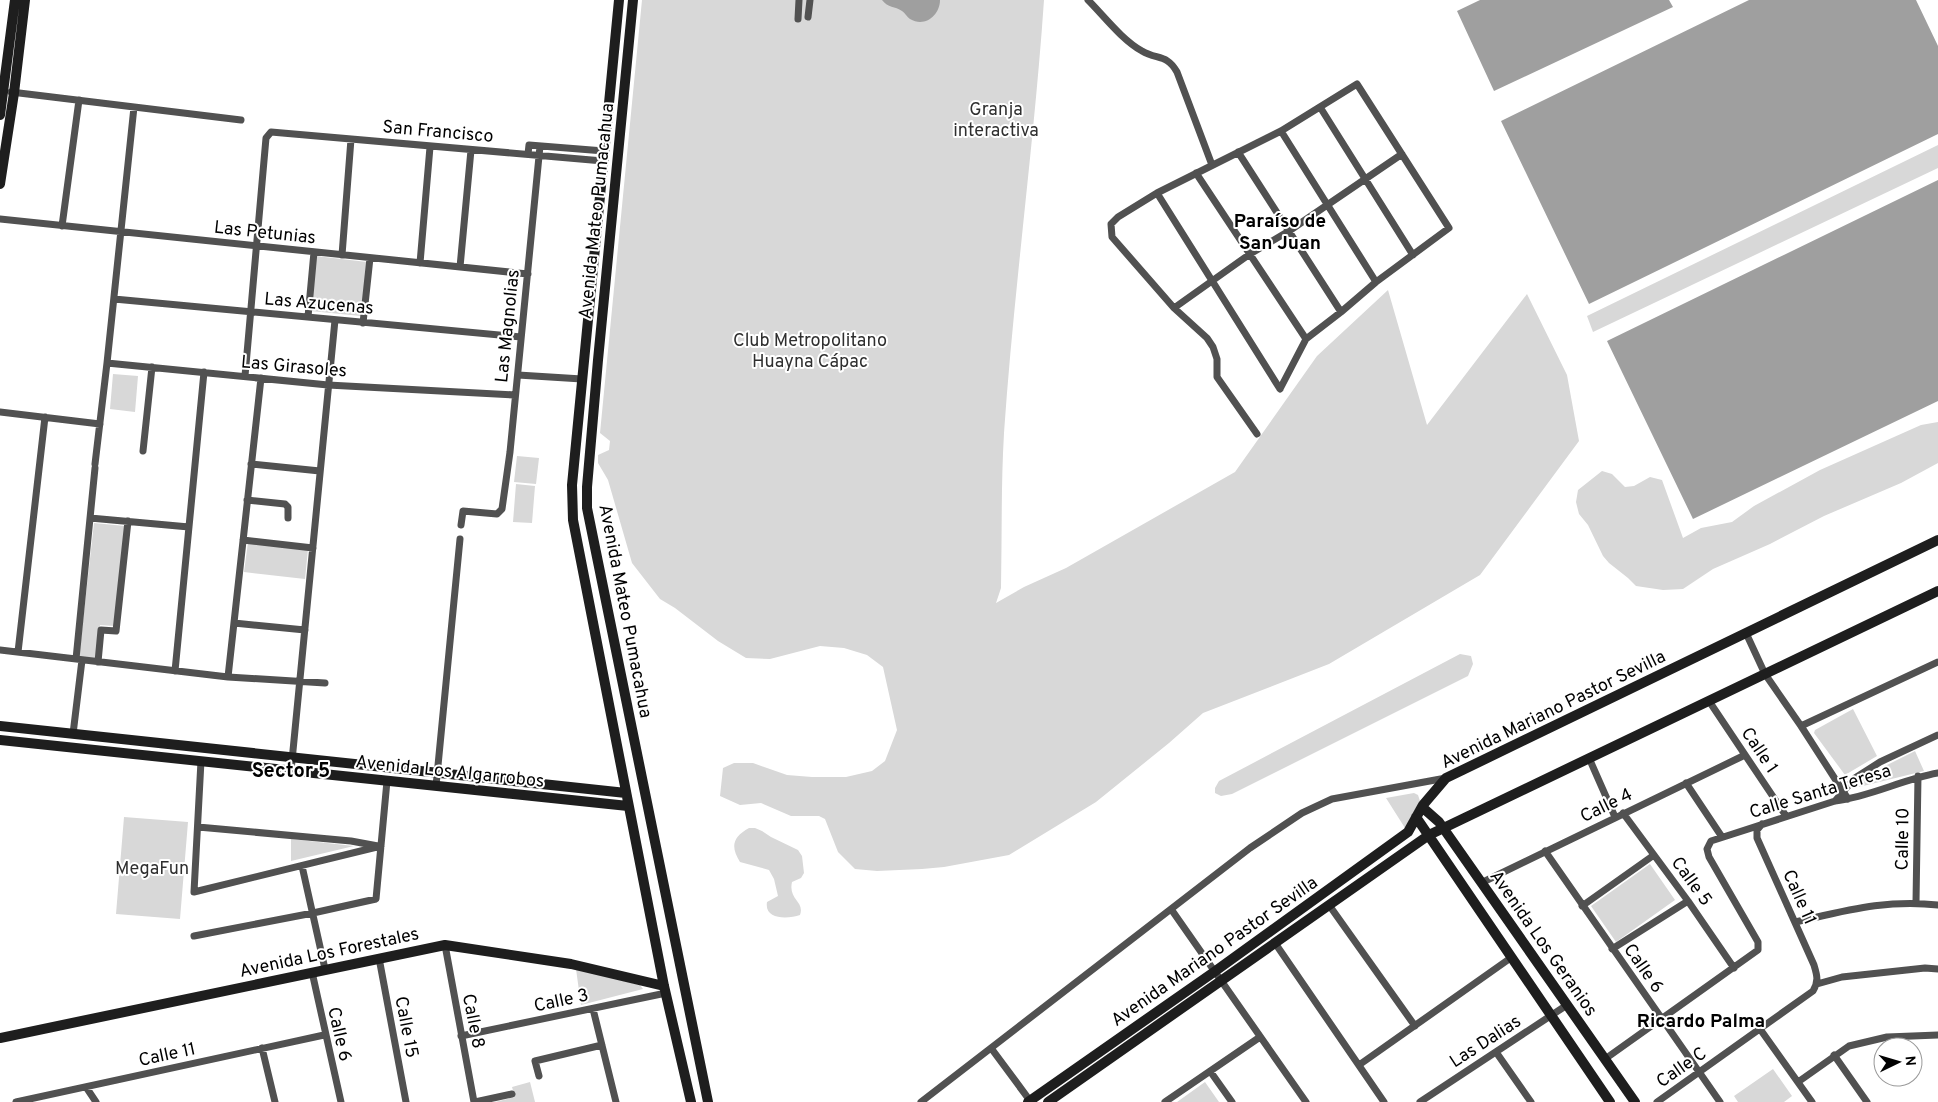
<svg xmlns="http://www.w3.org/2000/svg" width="1938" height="1102" font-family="Overpass,sans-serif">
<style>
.green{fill:#d8d8d8}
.water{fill:#9f9f9f}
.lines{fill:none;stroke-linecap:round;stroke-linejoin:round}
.street{stroke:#515151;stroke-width:7}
.secondary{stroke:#1e1e1e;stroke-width:10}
.labels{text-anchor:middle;stroke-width:4;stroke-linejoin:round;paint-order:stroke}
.park-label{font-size:18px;fill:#2f2f2f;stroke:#fff}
.street-label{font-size:18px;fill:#000;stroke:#fff}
.neighbourhood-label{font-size:19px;font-weight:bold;fill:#000;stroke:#fff}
.quarter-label{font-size:20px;font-weight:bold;fill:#000;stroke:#fff}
</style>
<rect width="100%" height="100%" fill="#fff"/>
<!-- green -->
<path class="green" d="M642 0H1044C1034 145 1014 288 1004 433 1001 484 1002 536 1001 588L996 603 1024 587 1066 568 1235 472 1317 356 1388 290 1427 425 1527 294 1567 375 1579 441 1480 575 1329 664 1203 713 1169 743 1096 802 1009 855 944 867 922 869 877 871 855 869 838 852 825 819 819 816H791L761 803 740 805 720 796 723 768 734 763H753L787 775 812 777H846L872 771 885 761 897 730 883 667 867 655 844 648 820 646 770 659 746 658 718 641 675 608 660 599 632 563 608 480 598 463V455L609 450 610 441 600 433Z
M1938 145V168L1593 332 1587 316Z
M316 256 367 262 361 316 311 311Z
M113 374 138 376 135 412 110 409Z
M1938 422V463L1901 483 1824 516 1770 544 1713 569 1683 589 1663 590 1636 586 1628 578 1609 563 1603 556 1588 525 1579 514 1576 502 1578 490 1602 471 1612 474 1625 487 1634 486 1650 477 1662 480 1683 538 1701 528 1732 522 1754 506 1820 470 1921 425Z
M517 456 539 458 536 484 514 482Z
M516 484 535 486 532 523 513 522Z
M94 523 125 526 114 626 100 625 96 659 79 657Z
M248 542 308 549 305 579 244 572Z
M1460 654 1471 656 1473 664 1468 676 1232 794 1221 796 1215 793V788L1219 781Z
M1853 709 1877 756 1845 775 1814 733 1815 730Z
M1915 751 1924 771 1859 787 1857 782 1885 766Z
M1414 793 1418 795 1420 801 1405 828 1386 798Z
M124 817 188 822 180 919 116 914Z
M749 828H755L762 831 771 837 798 850 802 856 804 873 801 878 792 882C788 900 805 901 800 915 788 919 764 920 767 902L778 896 774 879 769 870 740 862C730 846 733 837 749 828Z
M291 839 354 846 291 861Z
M1650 864 1675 900 1616 942 1591 906Z
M576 969 640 985 643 989 581 1005Z
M1773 1069 1792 1096 1784 1102H1738L1734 1096Z
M530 1082 535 1102H495L515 1097 512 1087Z
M1205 1082 1219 1102H1177Z"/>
<!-- water -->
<path class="water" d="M882 0H940C940 15 925 28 910 19 907 17 905 13 902 11 895 6 888 8 882 0Z
M1480 0H1669L1673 7 1494 91 1457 11Z
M1749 0H1916L1938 46V134L1589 304 1501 121Z
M1938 180V401L1693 519 1607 341Z"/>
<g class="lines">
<!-- street -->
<path class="street" d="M1088 0C1104 16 1122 40 1142 51 1157 60 1167 54 1177 72L1212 165
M808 17 810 0
M798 19 799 0
M11 92 241 120
M1320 107 1413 255
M1281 131 1376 282
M1238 152 1341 312
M528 154 529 145 604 151
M1196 173 1306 339
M1157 193 1280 389
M0 219 528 274
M62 226 79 100
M342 255 351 139
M420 263 430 147
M460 267 471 150
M114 299 521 337
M1174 308 1250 254 1289 231 1402 154
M308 317 314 252
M363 323 370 258
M107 363 328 385 515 395
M518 375 582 379
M245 376 266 138 271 132 603 161
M0 412 100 424
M1257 434 1217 377V359L1213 347 1207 338 1174 308 1112 237 1111 224 1118 217 1157 193 1281 131 1357 84 1449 228 1376 282 1341 312 1306 339 1280 389
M143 451 152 367
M95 464 107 363 134 107
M251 464 320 471
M247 500 285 504 288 507V518
M90 518 189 527
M461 525 463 511 497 514 502 509 510 452 540 146
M243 540 313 548
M234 623 305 630
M1746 633 1765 674 1801 726 1848 799
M0 650 228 677 325 683
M18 652 45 417
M76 659 95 468
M98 662 101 630 116 631 128 521
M175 671 204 372
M228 677 261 378
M1709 701 1786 816
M1801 726 1938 662
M73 734 82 660
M1589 758 1615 817
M201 761 194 892 381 846
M291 771 335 320
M1686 783 1722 837
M436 786 460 539
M1835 801 1855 778 1880 762 1938 735
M1623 813 1688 901 1734 968
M198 827 351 841 378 846
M1545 851 1720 1102
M302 866 325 969
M1481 883 1745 755
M1916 902 1918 776
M1329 905 1415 1026
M1582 906 1654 855
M1171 909 1306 1102
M1795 922C1845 911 1886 899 1938 905
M194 936 313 913 376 899 387 781
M1275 943 1384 1102
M445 945 474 1102
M1612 949 1688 901
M379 958 406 1102
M312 972 341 1102
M1817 984 1842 977 1925 968 1938 969
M593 1009 616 1102
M1760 1029 1812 1102
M461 1036 666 993
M262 1048 275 1102
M991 1048 1031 1102
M1496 1052 1531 1102
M1834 1055 1867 1102
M1605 1059 1758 950V942L1709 857 1707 849 1711 841 1835 801C1870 797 1903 779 1938 773
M1359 1065 1512 957
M1210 1071 1232 1102
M539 1076 535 1061 602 1045
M1798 1082 1849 1046 1887 1037 1938 1035
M86 1087 96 1102
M16 1102 324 1035
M475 1102 512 1094
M921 1102 1250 848 1302 813 1332 799 1446 778
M1165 1102 1260 1037
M1420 1102 1567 1005
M1657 1102 1813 991C1819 981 1817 975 1814 965L1757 838V830L1762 824"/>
<!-- secondary -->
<path class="secondary" d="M619 0 572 485 573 520 664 986 691 1102
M633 0 598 360 587 487V508L708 1102
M0 115 15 0
M0 184 14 93 25 0
M0 726 626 793
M0 740 628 806
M1422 807 1439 822 1635 1102
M1416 817 1610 1102
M0 1038 445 945 571 964 664 986
M1028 1102 1214 972 1408 832 1423 805 1446 778 1938 540
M1048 1102 1429 835 1938 591"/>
</g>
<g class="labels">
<!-- park labels -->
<g class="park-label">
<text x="996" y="115">Granja<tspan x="996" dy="21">interactiva</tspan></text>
<text x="810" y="346">Club Metropolitano<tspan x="810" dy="21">Huayna Cápac</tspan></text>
<text x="152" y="874">MegaFun</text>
</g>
<!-- street labels -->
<g class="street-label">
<text transform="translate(438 131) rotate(5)" y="6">San Francisco</text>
<text transform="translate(596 211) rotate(-84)" y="6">Avenida Mateo Pumacahua</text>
<text transform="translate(265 232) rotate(6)" y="6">Las Petunias</text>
<text transform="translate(319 303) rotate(5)" y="6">Las Azucenas</text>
<text transform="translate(507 326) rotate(-84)" y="6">Las Magnolias</text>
<text transform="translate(294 366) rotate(5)" y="6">Las Girasoles</text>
<text transform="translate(626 611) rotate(79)" y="6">Avenida Mateo Pumacahua</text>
<text transform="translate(1553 709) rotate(-26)" y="6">Avenida Mariano Pastor Sevilla</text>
<text transform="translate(1760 750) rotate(56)" y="6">Calle 1</text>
<text transform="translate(450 771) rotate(6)" y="6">Avenida Los Algarrobos</text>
<text transform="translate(1820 791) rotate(-17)" y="6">Calle Santa Teresa</text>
<text transform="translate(1606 805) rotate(-26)" y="6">Calle 4</text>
<text transform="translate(1902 839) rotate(-89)" y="6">Calle 10</text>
<text transform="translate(1692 881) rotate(54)" y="6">Calle 5</text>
<text transform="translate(1800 897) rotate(66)" y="6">Calle 11</text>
<text transform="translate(1544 943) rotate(55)" y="6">Avenida Los Geranios</text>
<text transform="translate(1214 951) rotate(-35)" y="6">Avenida Mariano Pastor Sevilla</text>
<text transform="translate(329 952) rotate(-12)" y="6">Avenida Los Forestales</text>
<text transform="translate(1644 968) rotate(55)" y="6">Calle 6</text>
<text transform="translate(561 1000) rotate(-12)" y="6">Calle 3</text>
<text transform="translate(474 1021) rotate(79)" y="6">Calle 8</text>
<text transform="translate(407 1027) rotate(79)" y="6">Calle 15</text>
<text transform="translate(340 1034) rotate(77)" y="6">Calle 6</text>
<text transform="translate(1485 1041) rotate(-33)" y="6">Las Dalias</text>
<text transform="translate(167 1054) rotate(-12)" y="6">Calle 11</text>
<text transform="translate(1681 1067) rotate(-35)" y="6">Calle C</text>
</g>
<!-- neighbourhood labels -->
<g class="neighbourhood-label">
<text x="1280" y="227">Paraíso de<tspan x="1280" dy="22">San Juan</tspan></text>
<text x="1701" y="1027">Ricardo Palma</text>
</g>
<!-- quarter labels -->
<g class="quarter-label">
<text x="291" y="777">Sector 5</text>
</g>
</g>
<!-- north arrow -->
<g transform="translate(1898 1062) rotate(85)"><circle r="24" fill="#ffffff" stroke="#999999"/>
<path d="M0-4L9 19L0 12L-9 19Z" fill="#000000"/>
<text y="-8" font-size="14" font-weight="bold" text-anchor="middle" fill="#000000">N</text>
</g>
</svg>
